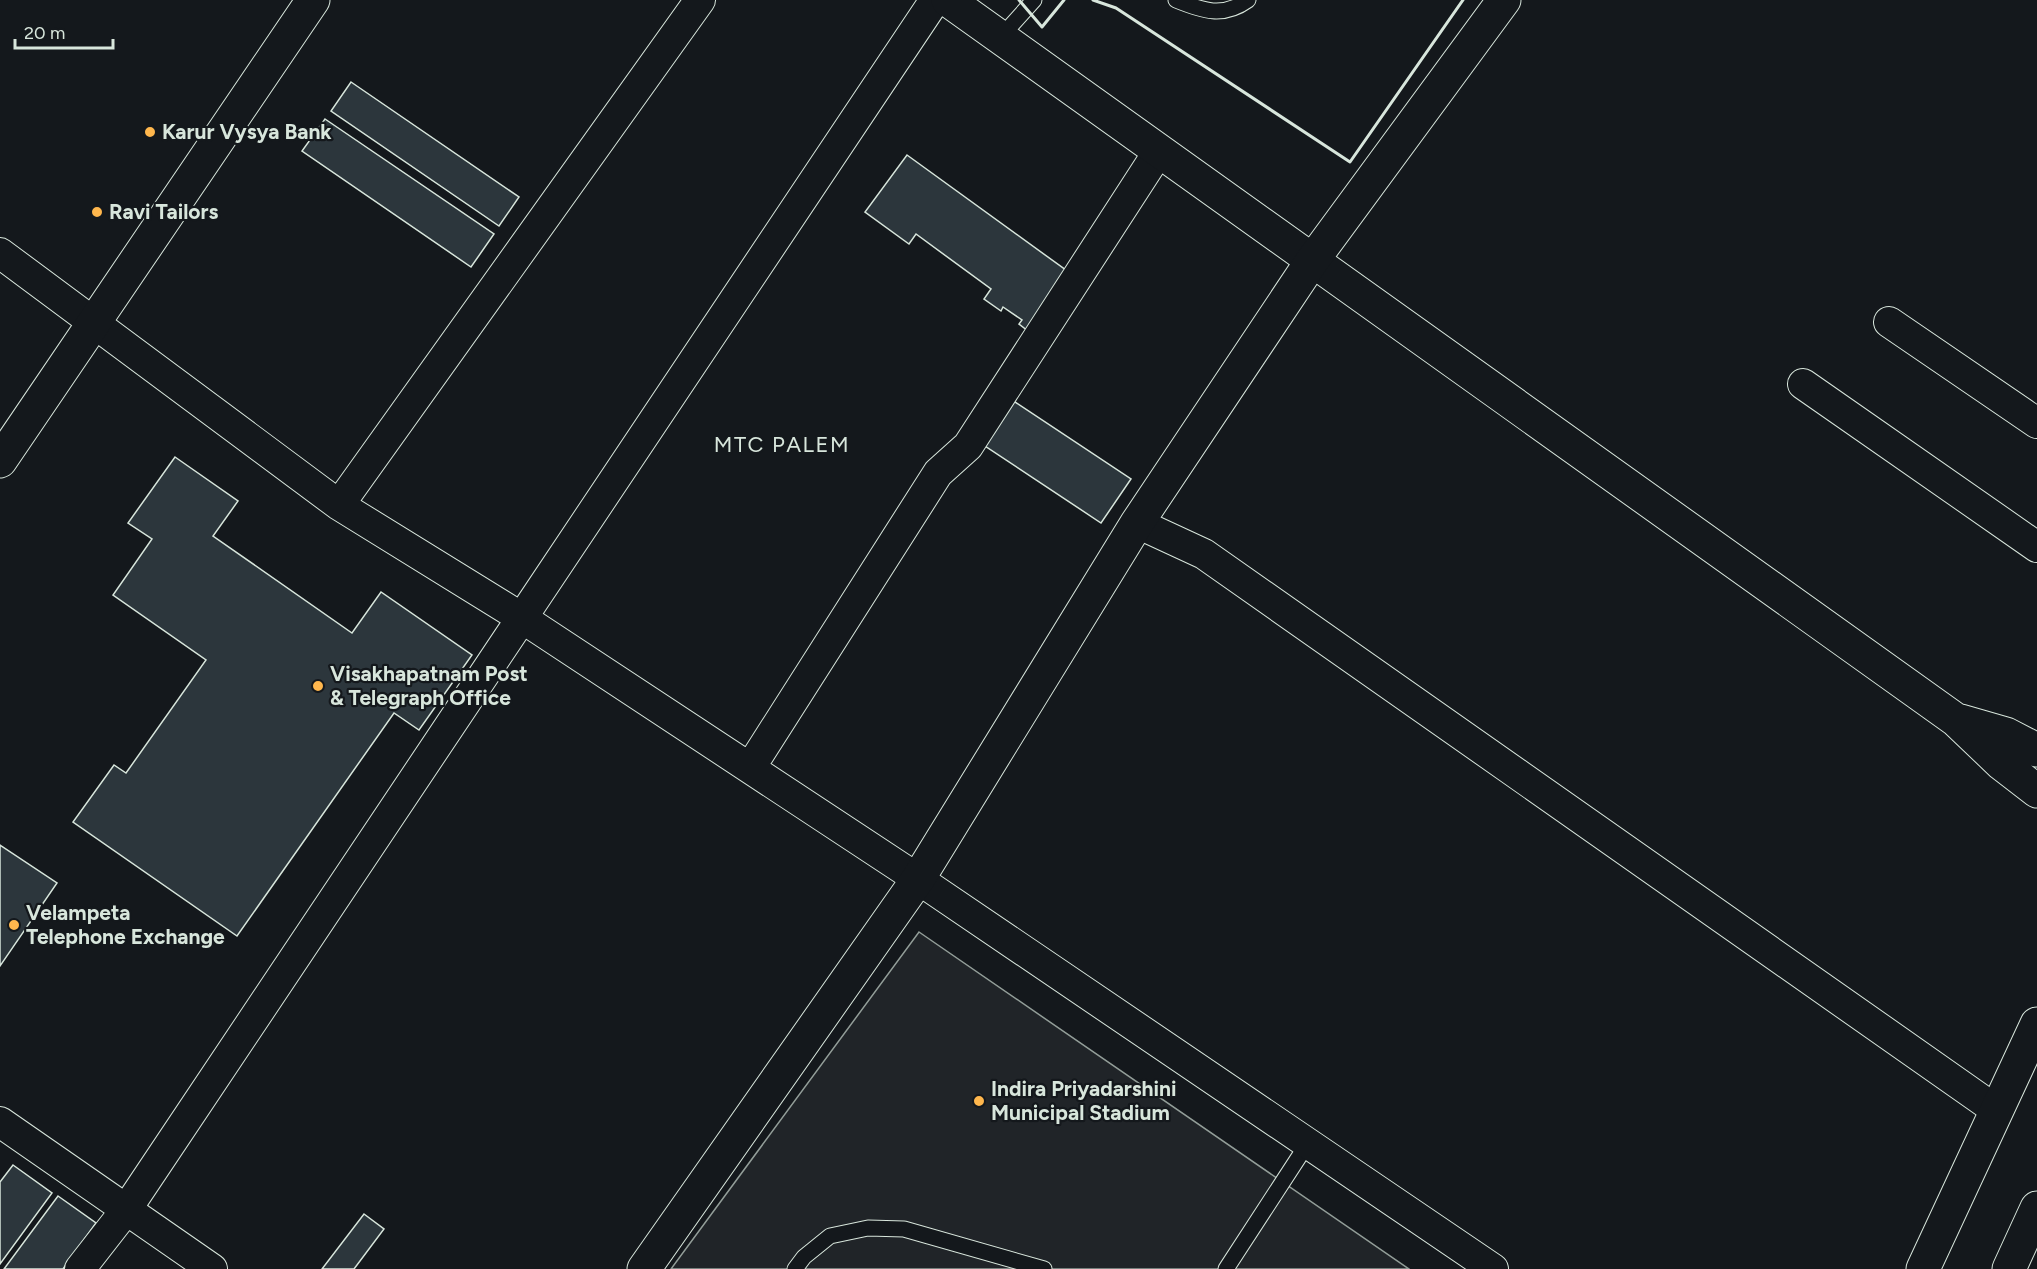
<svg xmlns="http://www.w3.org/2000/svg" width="2037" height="1269" font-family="Figtree,sans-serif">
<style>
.green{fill:#202428;stroke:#939e99;stroke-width:1.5}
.building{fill:#2c363c;stroke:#d8e6dc;stroke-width:1.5}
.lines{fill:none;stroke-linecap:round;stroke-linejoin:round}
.service-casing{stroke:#d8e6dc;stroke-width:17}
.minor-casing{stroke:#d8e6dc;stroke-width:32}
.tertiary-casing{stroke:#d8e6dc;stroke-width:35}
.secondary-casing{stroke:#d8e6dc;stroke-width:35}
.service{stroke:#14181c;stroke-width:15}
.minor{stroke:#14181c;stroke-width:30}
.tertiary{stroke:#14181c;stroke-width:33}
.secondary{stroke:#14181c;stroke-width:33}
.wall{stroke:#d8e6dc;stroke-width:3}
.poi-dot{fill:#ffb74d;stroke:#14181c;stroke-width:2}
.labels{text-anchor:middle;stroke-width:4.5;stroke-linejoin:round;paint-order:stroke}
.poi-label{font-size:21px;font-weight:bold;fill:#d8e6dc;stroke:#14181c;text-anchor:start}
.neighbourhood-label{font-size:22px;letter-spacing:1.5px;fill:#d8e6dc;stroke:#14181c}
</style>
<rect width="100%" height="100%" fill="#14181c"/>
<!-- green -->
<path class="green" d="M919 932 1409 1269H671Z"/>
<!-- building -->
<path class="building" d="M351 82 519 197 499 226 331 111Z
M325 119 494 234 471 267 302 151Z
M907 155 1070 273 1028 331 1019 324 1022 320 1003 307 1001 311 984 299 991 289 916 234 909 244 865 212Z
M1012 400 1131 479 1101 523 982 444Z
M175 457 238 501 213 536 352 633 381 592 472 655 419 730 394 713 237 936 73 822 114 765 126 773 206 660 113 595 152 539 128 523Z
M0 845 57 883 0 966Z
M13 1165 52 1193 0 1264V1182Z
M58 1196 96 1223 63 1269H4Z
M364 1214 384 1229 354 1269H322Z"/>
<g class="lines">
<!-- service casing -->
<g class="service-casing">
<path id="service" d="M1176 0C1203 11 1223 18 1248 0
M1000 38 1034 0
M795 1269 804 1257 830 1236 868 1228 904 1229 1044 1269
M1226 1269 1308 1143"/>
</g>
<!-- minor casing -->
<g class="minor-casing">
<path id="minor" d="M0 253 339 505 522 618 918 879 1493 1269
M1889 322 2037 423
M1803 384 2037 547
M339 505 700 0
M1137 523 1204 554 1996 1110
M750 768 938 473 968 446 1159 151
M0 1122 212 1269
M80 1269 126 1210 935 0"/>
</g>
<!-- tertiary casing -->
<g class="tertiary-casing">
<path id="tertiary" d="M948 0 1956 720 2002 764 2037 791
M1961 721 2006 734 2037 750
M1923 1269 2037 1024
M2009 1269 2037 1208"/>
</g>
<!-- secondary casing -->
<g class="secondary-casing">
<path id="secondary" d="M0 461 313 0
M644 1269 918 879 1137 523 1312 261 1504 0"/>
</g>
<!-- service -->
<use href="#service" class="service"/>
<!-- minor -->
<use href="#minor" class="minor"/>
<!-- tertiary -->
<use href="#tertiary" class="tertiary"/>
<!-- secondary -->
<use href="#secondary" class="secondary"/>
<!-- wall -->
<path class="wall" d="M1019 0 1042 27 1064 0
M1093 0 1116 8 1350 162 1463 0"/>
</g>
<!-- markers -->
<g class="poi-dot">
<circle cx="150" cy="132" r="6"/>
<circle cx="97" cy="212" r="6"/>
<circle cx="318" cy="686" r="6"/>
<circle cx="14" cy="925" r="6"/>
<circle cx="979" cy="1101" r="6"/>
</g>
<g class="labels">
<!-- poi labels -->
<g class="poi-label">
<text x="162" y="139">Karur Vysya Bank</text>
<text x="109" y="219">Ravi Tailors</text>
<text x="330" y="681">Visakhapatnam Post<tspan x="330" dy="24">&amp; Telegraph Office</tspan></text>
<text x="26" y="920">Velampeta<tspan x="26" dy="24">Telephone Exchange</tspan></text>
<text x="991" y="1096">Indira Priyadarshini<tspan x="991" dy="24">Municipal Stadium</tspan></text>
</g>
<!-- neighbourhood labels -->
<g class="neighbourhood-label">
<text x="782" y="452">MTC PALEM</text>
</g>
</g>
<!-- scale -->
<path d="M15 39v9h98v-9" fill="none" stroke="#d8e6dc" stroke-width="3"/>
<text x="24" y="39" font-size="18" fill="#d8e6dc" stroke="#14181c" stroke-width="4.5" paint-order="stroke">20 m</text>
</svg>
